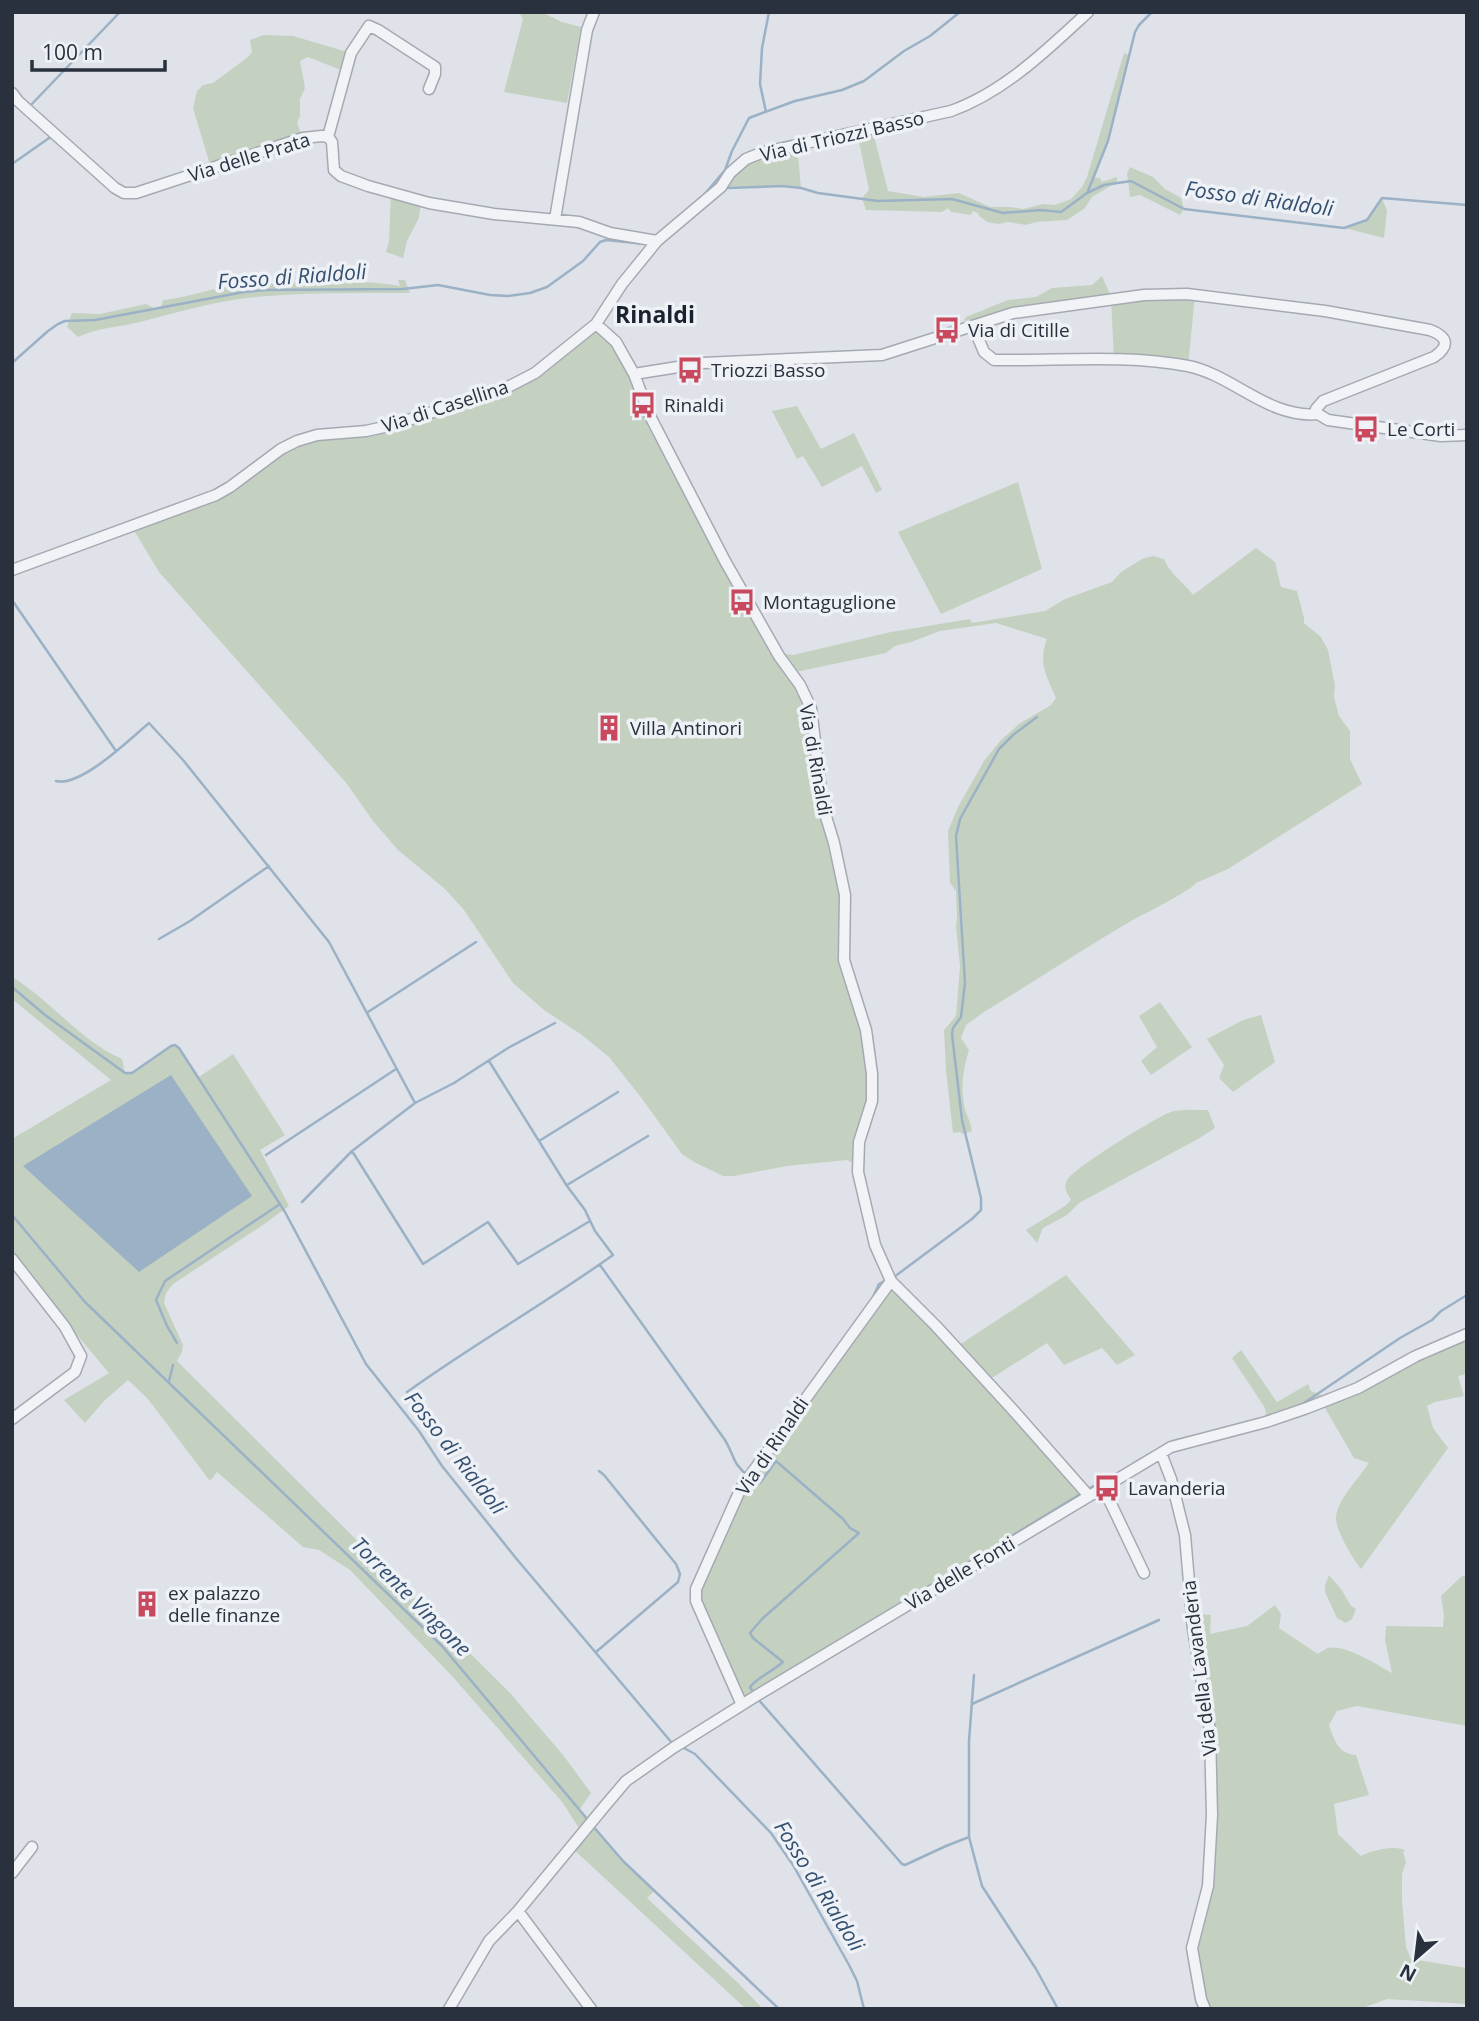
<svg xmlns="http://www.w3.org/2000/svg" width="1479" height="2021" font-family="'Open Sans',sans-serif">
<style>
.green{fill:#c5d1c0}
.water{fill:#9bb1c6}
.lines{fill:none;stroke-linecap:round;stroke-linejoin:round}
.stream{stroke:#9bb1c6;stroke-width:2.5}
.minor-casing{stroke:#a5a9b2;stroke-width:13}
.minor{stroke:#f1f3f6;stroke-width:10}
.labels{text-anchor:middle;stroke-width:7;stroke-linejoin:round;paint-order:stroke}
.street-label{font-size:19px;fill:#29313e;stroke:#eef1f5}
.poi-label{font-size:19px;fill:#29313e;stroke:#eef1f5;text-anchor:start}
.water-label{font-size:21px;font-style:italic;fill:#345070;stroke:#eef1f5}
.quarter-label{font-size:23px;font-weight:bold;fill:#1b222f;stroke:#eef1f5}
</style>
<rect width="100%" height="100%" fill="#dfe2e8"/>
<!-- green -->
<path class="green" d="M519 12H541L562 22 581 27 567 103 504 92 523 19Z
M264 35 293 36 351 53 346 72 308 57 300 61 305 88 300 99V116L297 123 303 138 211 168 193 108 197 91 203 85 213 83 248 57 252 52 250 40Z
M1124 53 1129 55 1108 141 1093 177 1100 178 1102 182 1117 177V182L1092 197 1084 209 1067 220 1036 222 1026 225 1008 222 998 224 987 222 979 216 978 213 973 211 971 215 951 212 948 208 942 212 866 210 862 198 869 190 857 132 872 128 888 191 924 197 959 193 990 207H1011L1023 209 1043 204 1055 205 1071 199 1082 187 1087 177Z
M797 145 801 188 770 186 721 187 746 159Z
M1130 167 1153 177 1165 189 1181 198 1184 209 1180 215 1140 195 1130 197 1127 173Z
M391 193 421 201 419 218 407 241 403 258 386 252 389 241Z
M1382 198 1387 211 1384 238 1344 228 1367 220Z
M1102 276 1112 299 1195 295 1188 366 1114 359 1111 299 973 326 964 320 966 317 1008 300 1036 297 1052 288 1092 285Z
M398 280H405L410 293C358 293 306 292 255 297 216 301 178 312 140 322 119 327 97 328 78 337L67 327 72 313 100 314 146 304 155 309 161 307 163 300C185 298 205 290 227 287 256 283 284 283 313 282 344 281 369 281 400 286Z
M596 324 634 374 648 427 771 652 793 655 891 632 970 619 972 623 1045 611 1065 599 1112 582 1121 572 1142 559 1153 556 1164 559C1169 573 1184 583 1193 595L1256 548 1275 562 1281 587 1297 591 1304 618V623L1321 637 1328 650 1335 686 1334 697 1339 716 1350 731V759L1362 784 1228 869 1196 883C1190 891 1144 914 1131 921 1082 950 1033 982 984 1012L966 1025 961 1038 969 1050C963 1069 960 1089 965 1109 967 1117 971 1122 972 1131L963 1134 960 1132 953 1133 946 1070 944 1030 956 1016 960 966 956 927 957 917 956 891 950 883 948 831 958 807 984 761 1001 740 1019 724 1051 705 1056 698C1046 675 1038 663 1047 639L996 623 940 631 911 642 895 646 886 653 791 673 811 708 823 807 845 895 843 943 872 1074 858 1166 847 1160 787 1166 734 1176H723L694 1162 682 1154 640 1096 609 1057 582 1035 544 1010 513 983 464 910 445 889 398 850 373 821 347 784 159 572 132 527 188 506 297 441 366 431 506 388Z
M797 406 821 449 854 433 882 490 876 493 862 466 822 487 803 456 797 459 772 411Z
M1018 482 1042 569 941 614 898 532Z
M12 977C51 1000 80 1041 122 1059L125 1073H132L171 1046 175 1045 179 1048 199 1077 233 1054 285 1135 260 1150 289 1206 260 1227 173 1284 166 1293 164 1303 183 1345 182 1352 177 1361 510 1693 563 1755 591 1793 579 1810 623 1861 654 1891 647 1898 738 1983 763 2009H746L571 1847 582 1833 563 1803 452 1676 350 1570 319 1550 303 1547 217 1472 210 1481 148 1399 128 1380 105 1400 85 1423 64 1400 109 1373 12 1258V1139L111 1080 12 999Z
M1160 1002 1192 1047 1151 1075 1141 1061 1157 1047 1139 1016Z
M1261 1015 1275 1062 1233 1092 1219 1078 1224 1065 1207 1039 1243 1020Z
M1208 1110 1215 1128 1198 1139 1079 1203 1067 1215 1043 1228 1037 1243 1026 1230 1065 1206 1071 1200C1067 1192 1063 1188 1067 1180 1074 1168 1160 1114 1174 1111 1185 1109 1197 1110 1208 1110Z
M1066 1275 1135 1355 1117 1365 1102 1348 1064 1365 1047 1343 987 1381 1088 1495 742 1705 696 1589 741 1488 891 1281 956 1347Z
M1467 1334V1374L1458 1376 1464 1396 1435 1402 1427 1406 1433 1428 1448 1448 1361 1569C1353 1559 1337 1532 1336 1520 1335 1502 1359 1478 1369 1463L1354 1458 1322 1403 1267 1421 1265 1408 1232 1358 1241 1350 1277 1402 1308 1384 1311 1391 1330 1399Z
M1329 1575 1341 1589 1351 1606 1356 1609 1352 1619 1346 1623 1337 1618 1325 1592V1585Z
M1462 1576H1467V1726L1357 1706 1337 1711 1329 1725C1334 1739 1338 1754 1356 1755L1369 1795 1334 1804 1338 1834 1361 1856C1373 1850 1392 1845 1405 1850L1403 1852 1406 1862 1402 1874V1900L1406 1947 1411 1959 1467 1968V2004L1387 1999 1360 2009H1205L1192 1948 1208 1885 1210 1731 1192 1613 1211 1615 1210 1634 1247 1626 1275 1605 1281 1614 1279 1628 1318 1654C1319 1653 1327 1648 1328 1648 1346 1644 1377 1665 1392 1673L1385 1640 1386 1626 1443 1627 1444 1616 1441 1596Z"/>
<!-- water -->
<path class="water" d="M171 1075 252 1196 139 1272 23 1166Z"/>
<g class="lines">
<!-- stream -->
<path class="stream" d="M30 106 120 12
M766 112 760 84 762 48 769 12
M12 164 52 136
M725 186 727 188 782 186 801 188 818 193 878 201 952 199 1003 213 1041 210 1061 212 1087 193 1104 185 1131 181 1184 209 1344 228 1367 220 1382 198 1467 205
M1088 191 1108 141 1135 32 1139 25 1152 12
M704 195 725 170 732 151 749 118 795 101 842 90 864 81 904 51 930 36 960 12
M12 363 48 331 58 324 65 321 95 320 244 292 266 290 403 289 438 285 490 295 508 296 530 293 547 287 583 261 600 242 606 240 646 244
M12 600 116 751
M56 781C81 787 129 740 149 723L183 760 329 942 415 1103
M159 939 190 921 269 866
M12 987 45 1015 125 1073H132L171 1046 175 1045 179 1048 285 1212 366 1364 419 1431 442 1466 515 1557 672 1743
M368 1012 476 942
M539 1141 618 1092
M352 1151 423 1264 488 1222 518 1264 590 1221
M266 1155 396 1069
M567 1185 648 1136
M302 1202 352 1151 415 1103 454 1083 508 1048 555 1023
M12 1215 85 1302 442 1646 588 1820
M600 1265 725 1440C735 1457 732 1463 748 1476
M894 1277 972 1219 981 1210V1198L962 1120 952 1034 953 1028 961 1017 965 983 956 836 960 819 999 749 1013 735 1037 717
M873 1297 879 1284 888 1279
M177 1343 167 1326 156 1300 165 1281 280 1204
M169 1381 173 1365
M407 1392C474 1344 546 1303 613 1255L595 1231 585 1210 567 1186 489 1061
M1301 1405 1400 1338 1432 1320 1441 1311 1467 1295
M1173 1441 1194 1436
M1134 1463 1167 1444
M753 1479 760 1483 776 1461 843 1519 850 1528 859 1533 762 1619 750 1633 753 1638 783 1662C773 1671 758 1677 750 1687L753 1692
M1088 1489 1116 1474
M948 1575 1082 1493
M596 1652 678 1582 680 1574 676 1564 604 1475 599 1471
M974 1675 969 1741V1837L982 1886 1036 1969 1058 2009
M757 1698 902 1864 905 1865 946 1846 969 1837
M972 1704 1159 1620
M682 1747 695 1754 771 1833 793 1865 849 1965 857 1981 864 2009
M592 1825 623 1861 779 2009"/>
<!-- minor casing -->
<g class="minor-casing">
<path id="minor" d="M12 93 18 101 115 188 124 193H136L303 138 322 136 328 137 332 142 334 170 341 176 368 186 429 203 494 214 579 222 610 233 657 241
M328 137 351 53 369 26 378 30 435 67V74L429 89
M555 219 587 30 594 12
M596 324 616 342 634 374 650 416 725 561 779 656 800 685 811 708 823 807 834 843 845 895 844 960 866 1030 872 1074V1101L859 1142 858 1172 875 1245 891 1281 936 1326 1013 1410 1088 1495
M973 326 984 352 994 360C1058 361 1124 354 1188 366 1233 375 1269 419 1318 414
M634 374 703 363 882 355 1013 313 1144 295 1187 294 1325 311 1430 330C1448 337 1450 346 1434 357L1323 401 1316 409 1318 414 1328 420 1441 436 1467 435
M12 570 216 495 230 487 281 449 297 441 317 435 366 431 393 425 506 388 535 373 596 324 622 284 657 241 721 187 730 173 746 159 761 153 951 111C1004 92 1047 50 1088 12
M12 1259 65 1327 81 1356 75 1372 12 1419
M1161 1453 1171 1479 1185 1535 1193 1629 1210 1731 1212 1815 1208 1886 1192 1948 1201 1999 1205 2009
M1103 1487 1144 1573
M742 1705 696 1601V1589L741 1488 891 1281
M12 1873 32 1847
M518 1911 591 2009
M449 2009 489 1941 518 1911 604 1807 626 1781 673 1748 756 1696 1171 1447 1266 1422 1307 1408 1358 1388 1416 1356 1467 1334"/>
</g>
<!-- minor -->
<use href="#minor" class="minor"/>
</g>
<!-- icons -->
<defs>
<g id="bus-bare" transform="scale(2.1)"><path d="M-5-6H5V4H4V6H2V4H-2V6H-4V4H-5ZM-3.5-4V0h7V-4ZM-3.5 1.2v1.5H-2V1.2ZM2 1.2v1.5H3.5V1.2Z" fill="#c8495d" stroke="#eef1f5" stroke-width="2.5" paint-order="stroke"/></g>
<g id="building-bare" transform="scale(2.1)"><path d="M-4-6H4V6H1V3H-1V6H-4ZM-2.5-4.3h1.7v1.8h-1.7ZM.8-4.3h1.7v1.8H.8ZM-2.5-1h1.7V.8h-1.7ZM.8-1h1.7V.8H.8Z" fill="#c8495d" stroke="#eef1f5" stroke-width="2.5" paint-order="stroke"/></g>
</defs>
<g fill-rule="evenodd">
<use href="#bus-bare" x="947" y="330"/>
<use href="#bus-bare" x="690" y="370"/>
<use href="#bus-bare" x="643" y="405"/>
<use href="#bus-bare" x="1366" y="429"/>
<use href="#bus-bare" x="742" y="602"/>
<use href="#building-bare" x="609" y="728"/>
<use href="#bus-bare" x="1107" y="1488"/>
<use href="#building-bare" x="147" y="1604"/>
</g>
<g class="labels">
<!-- street labels -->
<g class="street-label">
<text transform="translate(842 136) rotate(-13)" y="7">Via di Triozzi Basso</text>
<text transform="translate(249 157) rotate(-17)" y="7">Via delle Prata</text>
<text transform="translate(445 406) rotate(-18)" y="7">Via di Casellina</text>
<text transform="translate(816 760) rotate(80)" y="7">Via di Rinaldi</text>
<text transform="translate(772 1446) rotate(-56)" y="7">Via di Rinaldi</text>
<text transform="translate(960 1573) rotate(-31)" y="7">Via delle Fonti</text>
<text transform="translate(1199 1668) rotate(-97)" y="7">Via della Lavanderia</text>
</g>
<!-- poi labels -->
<g class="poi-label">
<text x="968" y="337">Via di Citille</text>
<text x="711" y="377">Triozzi Basso</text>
<text x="664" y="412">Rinaldi</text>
<text x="1387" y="436">Le Corti</text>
<text x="763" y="609">Montaguglione</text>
<text x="630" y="735">Villa Antinori</text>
<text x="1128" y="1495">Lavanderia</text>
<text x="168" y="1600">ex palazzo<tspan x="168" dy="22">delle finanze</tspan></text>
</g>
<!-- water labels -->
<g class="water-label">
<text transform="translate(1259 199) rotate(8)" y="7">Fosso di Rialdoli</text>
<text transform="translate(292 277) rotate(-4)" y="7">Fosso di Rialdoli</text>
<text transform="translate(455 1453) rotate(52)" y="7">Fosso di Rialdoli</text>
<text transform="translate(411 1597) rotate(45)" y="7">Torrente Vingone</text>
<text transform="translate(819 1886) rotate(58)" y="7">Fosso di Rialdoli</text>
</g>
<!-- quarter labels -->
<g class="quarter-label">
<text x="655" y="323">Rinaldi</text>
</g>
</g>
<!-- border -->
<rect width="1479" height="2021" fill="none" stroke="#29313e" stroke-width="28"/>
<!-- north arrow -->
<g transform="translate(1416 1958) rotate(208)" stroke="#eef1f5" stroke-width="5" paint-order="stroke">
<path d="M0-5L12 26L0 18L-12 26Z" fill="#29313e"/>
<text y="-10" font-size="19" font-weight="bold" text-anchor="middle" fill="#29313e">N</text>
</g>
<!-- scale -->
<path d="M32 60v10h133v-10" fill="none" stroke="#29313e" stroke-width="3.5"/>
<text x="42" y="60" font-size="21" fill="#29313e" stroke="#eef1f5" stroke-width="5" paint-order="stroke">100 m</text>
</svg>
